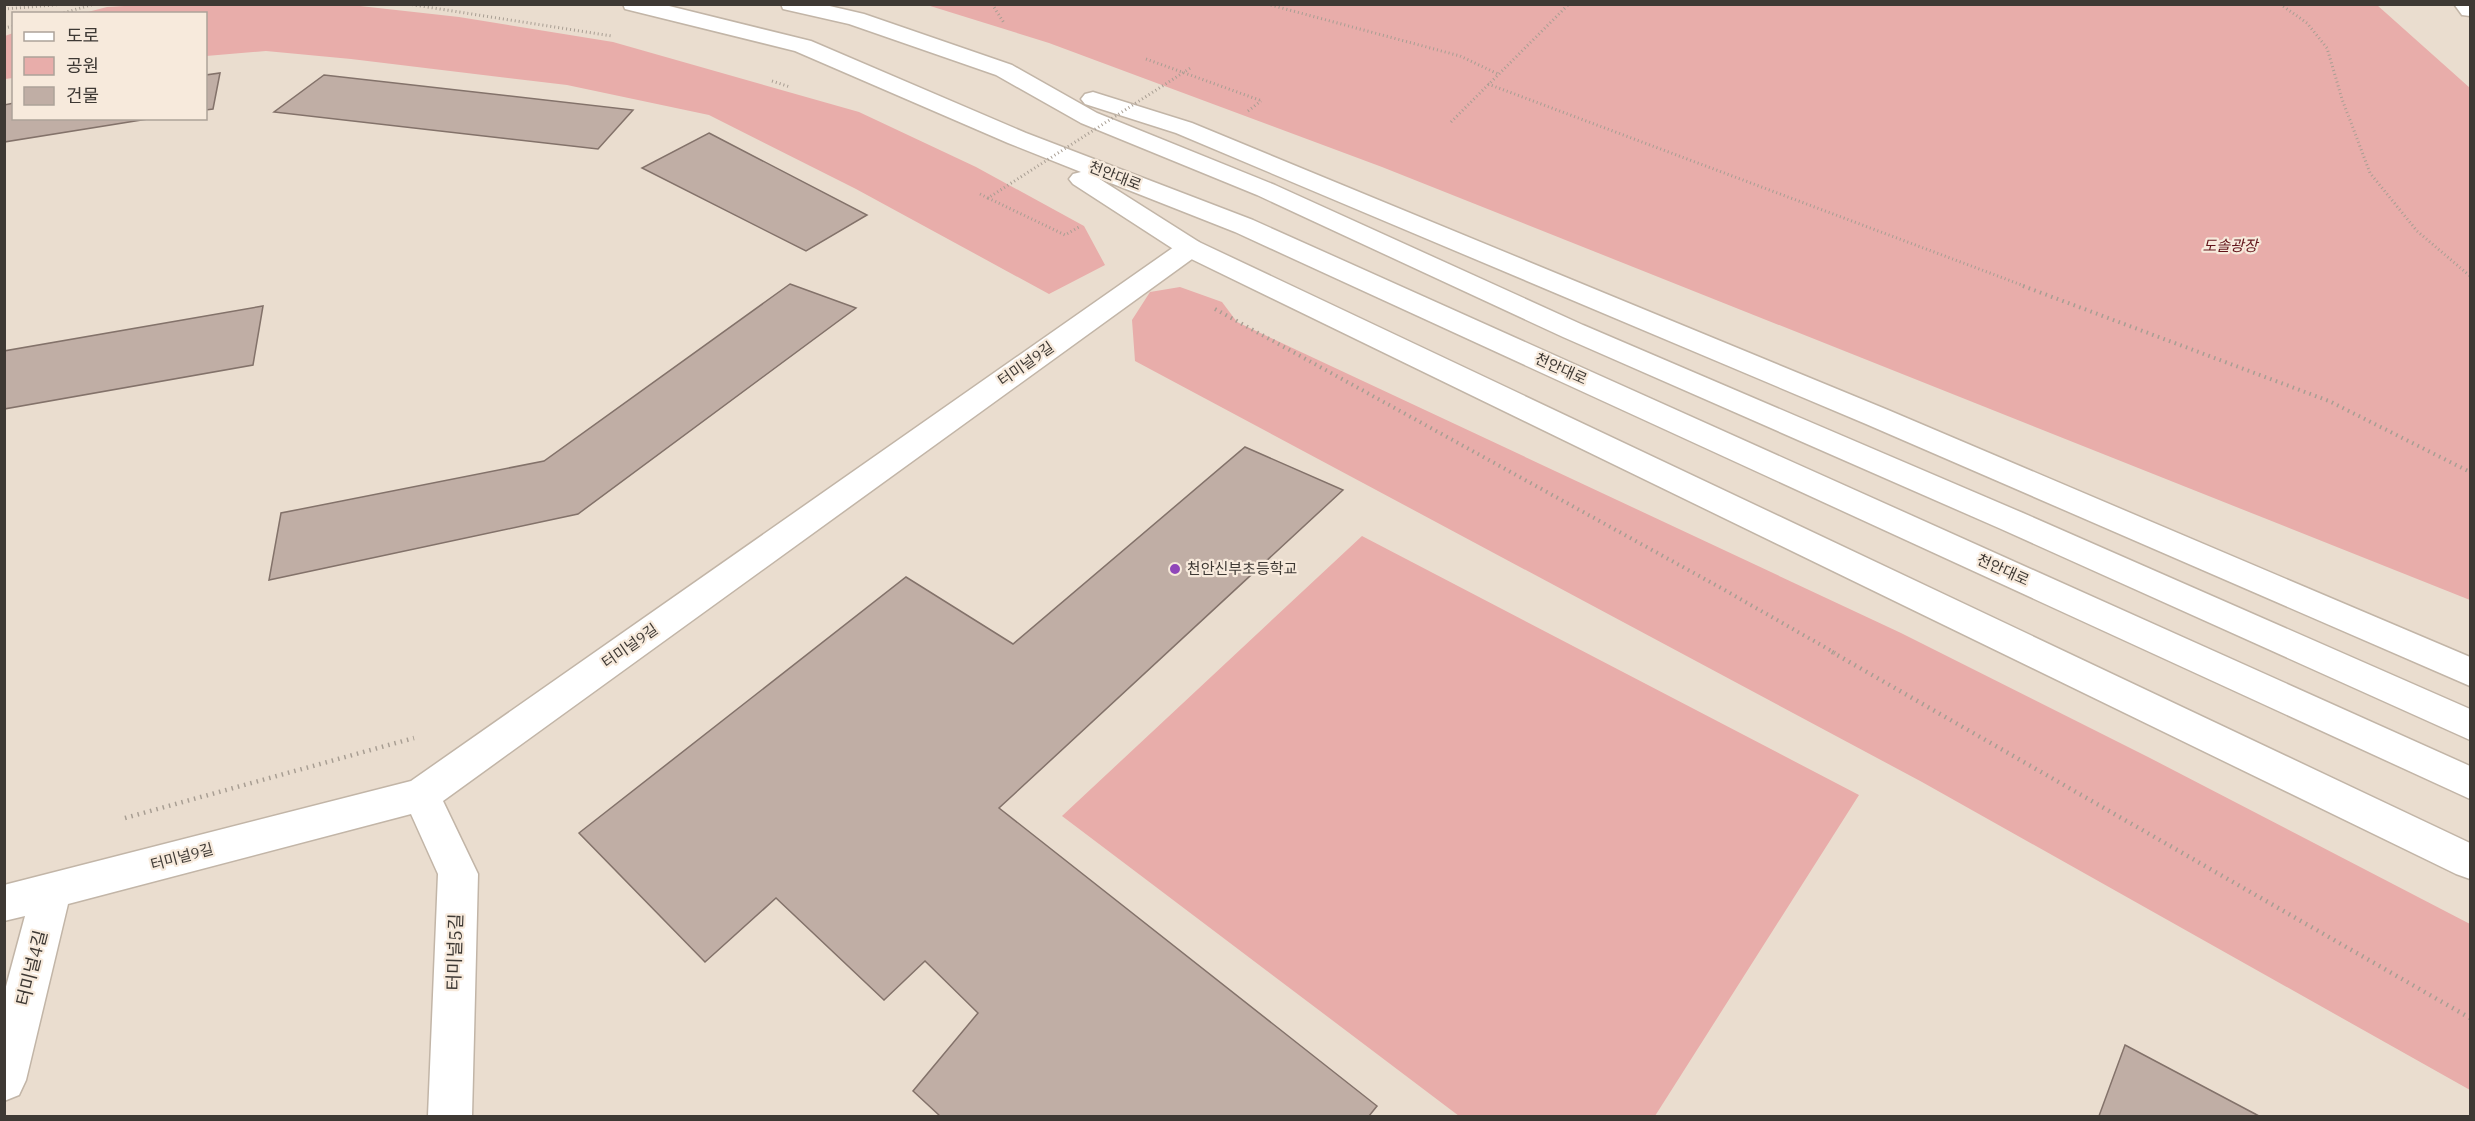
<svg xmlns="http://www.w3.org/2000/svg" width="2475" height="1121" font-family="'IBM Plex Serif','Noto Sans KR',serif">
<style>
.green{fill:#e8adaa}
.building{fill:#c0aea5;stroke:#83726a;stroke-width:1.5}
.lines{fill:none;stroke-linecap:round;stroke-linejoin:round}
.minor-casing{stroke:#c2b5a7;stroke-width:3}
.major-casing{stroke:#c2b5a7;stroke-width:3}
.path-far2{stroke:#a89e93;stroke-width:3;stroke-dasharray:1 3;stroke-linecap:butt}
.path-far1{stroke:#a89e93;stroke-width:4;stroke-dasharray:1.5 4.5;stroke-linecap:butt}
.path{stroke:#a89e93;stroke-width:4.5;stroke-dasharray:1.5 5;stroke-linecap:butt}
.minor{fill:#fff;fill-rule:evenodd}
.major{fill:#fff;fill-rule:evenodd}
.path-bridge{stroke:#a89e93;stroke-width:3;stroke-dasharray:1 3;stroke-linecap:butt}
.poi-dot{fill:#9047b9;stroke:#f7eadc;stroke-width:2}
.labels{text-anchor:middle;stroke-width:4.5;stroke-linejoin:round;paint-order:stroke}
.street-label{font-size:15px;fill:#3e3934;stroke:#f7eadc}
.park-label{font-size:15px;font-style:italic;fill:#611319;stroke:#f7eadc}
.poi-label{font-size:15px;fill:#3e3934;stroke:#f7eadc;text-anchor:start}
.near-street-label{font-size:18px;fill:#3e3934;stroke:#f7eadc}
</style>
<rect width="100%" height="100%" fill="#eaddcf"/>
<!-- green -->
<path class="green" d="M141 5H351L459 17 613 42 859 112 976 167 1084 226 1105 265 1049 294 856 189 709 115 567 85 351 59 266 51 206 56V14L84 13 107 7Z
M927 5H2377L2470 88V600L1382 167 1049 43Z
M13 33V78L5 79V36Z
M1180 287 1222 302 1237 322 1901 633 2150 758 2470 924V1090L1922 782 1135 361 1132 320 1150 292Z
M1362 536 1859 795 1655 1116H1459L1062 816Z"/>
<!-- building -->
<path class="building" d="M220 73 213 109 206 110V75Z
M324 75 633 110 598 149 274 112Z
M14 103V118H154L4 142V105Z
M709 133 867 215 806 251 642 168Z
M790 284 856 308 578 514 269 580 281 513 544 461Z
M263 306 253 365 4 409V351Z
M1245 447 1343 490 999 808 1377 1106 1369 1116H940L913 1091 978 1013 925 961 884 1000 776 898 705 962 579 833 906 577 1013 644Z
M2125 1045 2259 1116H2099Z"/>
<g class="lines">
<!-- minor casing -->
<g class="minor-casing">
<path id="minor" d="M1190 240 1199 242 1203 248 1199 254 443 801 478 874 472 1116H428L438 874 411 814 68 904 26 1080 19 1095 4 1101V994L25 916 4 921V885L411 781 1181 242Z"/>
</g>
<!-- major casing -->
<g class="major-casing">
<path id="major" d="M623 4H661L811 41 1026 133 1253 220 2470 766V799L1235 232 1098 178 1199 242 2470 843V879L2456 874 1181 254 1073 184 1069 179 1073 174 1081 172 1008 143 795 51 625 9Z
M781 4H821L864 14 1012 65 1097 113 1275 185 1583 325 2023 513 2470 709V740L2001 529 1563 337 1257 195 1081 123 996 75 849 24 783 9Z
M2454 4H2470V16L2462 15Z
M1093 92 1192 123 1888 410 2470 657V686L1866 424 1176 133 1085 104 1081 99 1085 94Z"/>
</g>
<!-- path-far2 -->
<path class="path-far2" d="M408 4 612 36
M992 4 1004 23
M1267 4 1460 56 1498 74
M2280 4 2307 23 2327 48 2342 99 2370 173 2417 231 2470 276
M4 9 66 4
M60 14 94 4
M4 28 14 26
M1146 59 1262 101
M772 81 790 87
M1488 84 2027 287
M1248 111 1261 101
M1451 122 1569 4
M988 198 1065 235 1079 227"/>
<!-- path-far1 -->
<path class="path-far1" d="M2023 286 2329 401 2470 472
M1215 309 1721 588 1835 653"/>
<!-- path -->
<path class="path" d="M1832 652 2470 1018
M125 818 414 738"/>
<!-- minor -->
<use href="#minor" class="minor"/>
<!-- major -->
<use href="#major" class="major"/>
<!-- path-bridge -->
<path class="path-bridge" d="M980 194 988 198 1192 67"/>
</g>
<!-- markers -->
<circle class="poi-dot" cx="1175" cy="569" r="6"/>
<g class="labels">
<!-- street labels -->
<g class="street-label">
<text transform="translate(1115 176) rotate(21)" y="5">천안대로</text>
<text transform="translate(1026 364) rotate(-35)" y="5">터미널9길</text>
<text transform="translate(1561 369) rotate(24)" y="5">천안대로</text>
<text transform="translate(2003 570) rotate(24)" y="5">천안대로</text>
<text transform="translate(630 646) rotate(-35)" y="5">터미널9길</text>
<text transform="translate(182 857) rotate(-15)" y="5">터미널9길</text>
</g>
<!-- park labels -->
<g class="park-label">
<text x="2230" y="251">도솔광장</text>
</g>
<!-- poi labels -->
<g class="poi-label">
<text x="1187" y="574">천안신부초등학교</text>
</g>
<!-- near-street labels -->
<g class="near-street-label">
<text transform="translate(455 952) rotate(-88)" y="6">터미널5길</text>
<text transform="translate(32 968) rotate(-76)" y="6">터미널4길</text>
</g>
</g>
<!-- border -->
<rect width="2475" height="1121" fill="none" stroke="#3e3934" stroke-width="12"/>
<!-- legend -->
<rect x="12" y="12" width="195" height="108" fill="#f7eadc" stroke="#ada399" stroke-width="1.5"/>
<rect x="24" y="32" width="30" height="9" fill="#ffffff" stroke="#ada399" stroke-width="1.5"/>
<text x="66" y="42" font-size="18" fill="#3e3934">도로</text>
<rect x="24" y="57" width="30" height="18" fill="#e8adaa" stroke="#ada399" stroke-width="1.5"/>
<text x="66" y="72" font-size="18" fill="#3e3934">공원</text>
<rect x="24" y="87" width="30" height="18" fill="#c0aea5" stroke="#ada399" stroke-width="1.5"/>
<text x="66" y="102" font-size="18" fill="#3e3934">건물</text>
</svg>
